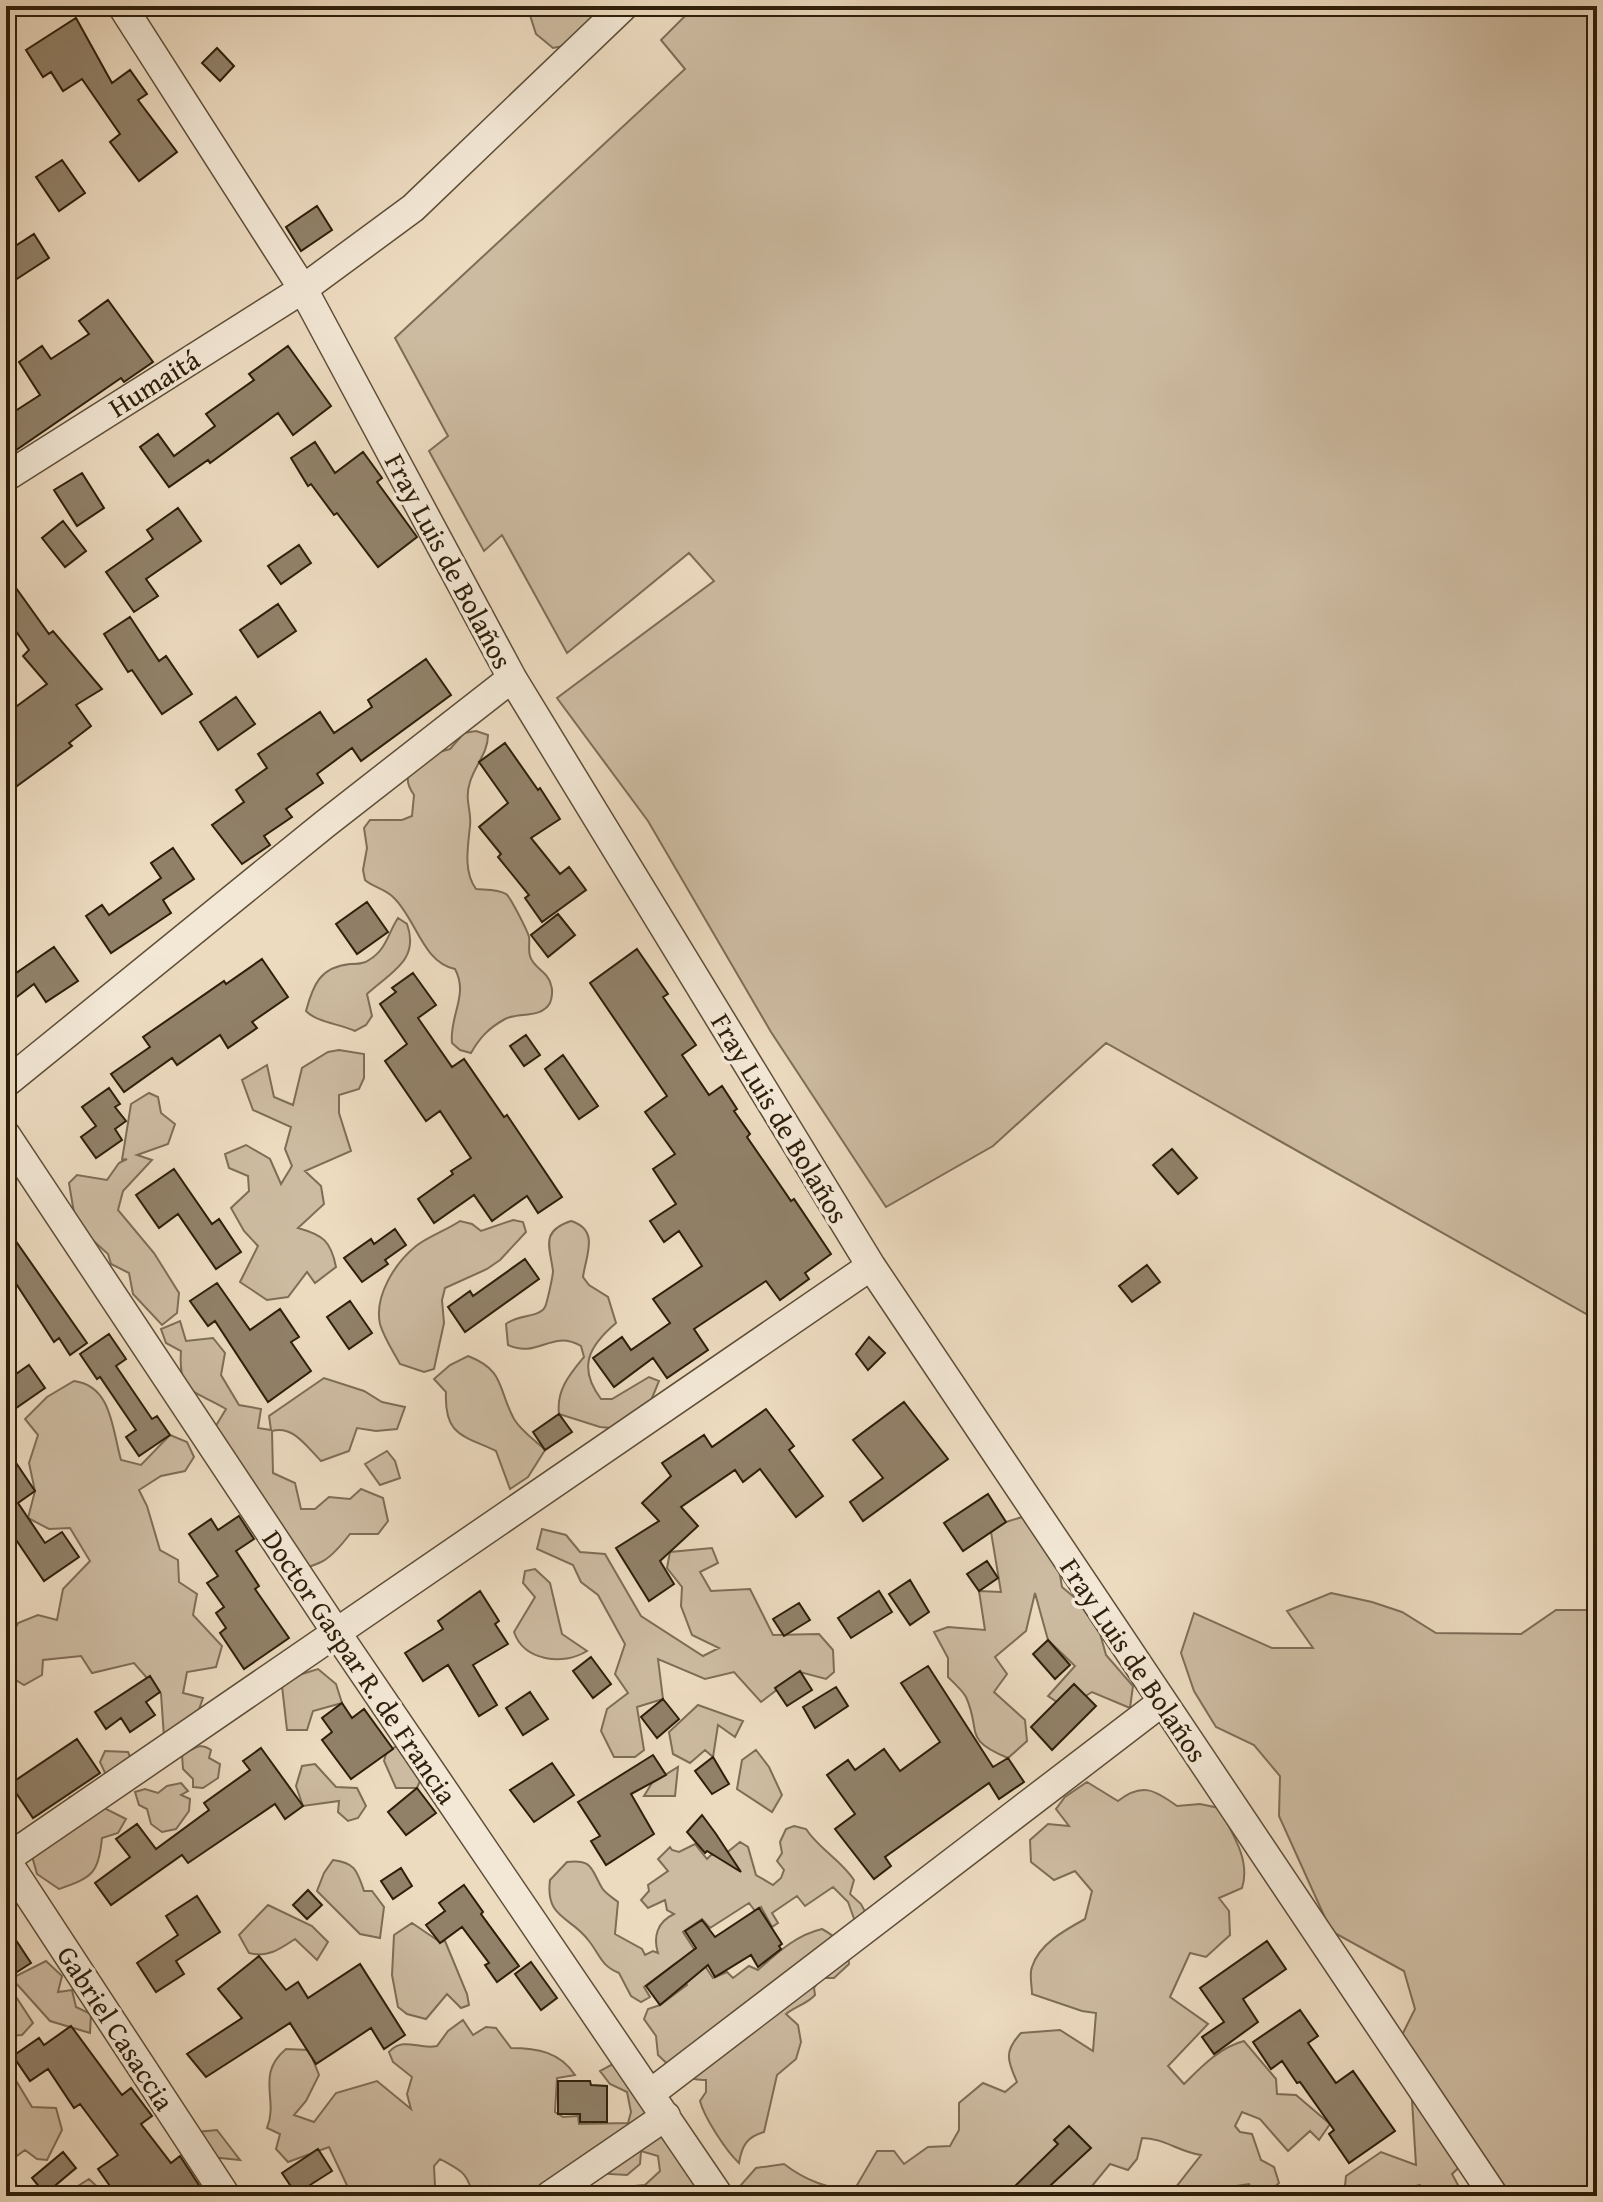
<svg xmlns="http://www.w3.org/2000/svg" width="1603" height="2202" font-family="'Gentium Book Plus',serif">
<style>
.green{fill:#cdbba1;stroke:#7e6d56;stroke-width:2}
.building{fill:#918169;stroke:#2e1f0a;stroke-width:2}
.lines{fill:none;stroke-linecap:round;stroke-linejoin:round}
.minor-casing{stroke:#5e4e38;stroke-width:31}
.minor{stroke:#f3e8d6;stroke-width:28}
.labels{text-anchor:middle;stroke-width:7;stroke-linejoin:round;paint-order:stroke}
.street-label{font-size:28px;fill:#2e1f0a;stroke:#f3e8d6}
</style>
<rect width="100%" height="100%" fill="#eddbc0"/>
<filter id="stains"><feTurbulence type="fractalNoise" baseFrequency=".0025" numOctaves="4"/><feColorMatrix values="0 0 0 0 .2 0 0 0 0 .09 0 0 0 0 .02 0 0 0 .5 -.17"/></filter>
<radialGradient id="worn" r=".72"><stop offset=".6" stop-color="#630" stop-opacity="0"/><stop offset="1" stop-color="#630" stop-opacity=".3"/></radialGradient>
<!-- green -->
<path class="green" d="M527 6H611L574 44 553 48 536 34Z
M695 6H1597V1320L1106 1043 993 1146 886 1207 771 1032 648 821 557 698 714 581 689 553 567 653 502 535 484 551 429 451 448 436 395 338 685 69 661 40Z
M476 731 488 735C488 753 475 765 470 782 464 800 472 811 470 826 468 847 463 871 476 889 485 890 498 889 506 894 510 896 528 932 529 937 530 943 528 950 530 956 533 968 548 971 551 985 553 990 552 998 550 1003 541 1019 518 1012 505 1019 489 1028 480 1037 471 1053L460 1050 452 1043C449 1016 469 995 455 969 422 962 416 918 393 897 385 889 373 887 365 880L363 870 367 848 364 828 370 820H402L412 816 414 795C403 780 408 772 417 758L450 749 464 733Z
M398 918 407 924C420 960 391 972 367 994L372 1016 366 1025 355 1031C340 1024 316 1022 306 1011 313 985 320 967 350 964 357 964 364 964 369 960 387 949 388 933 398 918Z
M339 1050 364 1054V1078L359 1089 339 1095V1113L351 1151 305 1171 321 1186 324 1204 298 1228C323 1235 331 1241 336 1267L315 1283 307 1272 288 1297 267 1300 240 1282 258 1246 244 1231 231 1208 249 1191 248 1176 229 1168 225 1154 246 1145 270 1159 281 1184 292 1166 285 1149 291 1127 253 1110 242 1080 267 1065 274 1097 293 1105 302 1068 328 1052Z
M149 1093 158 1097 161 1113 175 1124 168 1144 137 1155 152 1160 123 1191 118 1210 154 1253 179 1293 177 1313 162 1325 133 1294 129 1273 111 1264 108 1254 76 1225 69 1183 77 1175 107 1180 119 1163 127 1159 122 1160 131 1104Z
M513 1220 523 1222 526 1232 500 1260 487 1269 445 1288 442 1300 444 1323 434 1369 424 1372 400 1364C393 1351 384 1338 380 1324 374 1296 395 1263 416 1246 429 1236 447 1230 460 1221L472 1224 481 1231Z
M571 1221C600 1230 586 1255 583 1277L589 1285 608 1297 616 1323C589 1346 577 1367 601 1399H612L649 1377 659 1381 650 1403 611 1428 600 1427 559 1414C556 1390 570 1374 584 1357L581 1346C551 1329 538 1359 508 1345L506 1324C518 1314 539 1318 545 1307 547 1303 553 1276 553 1271 550 1247 540 1231 571 1221Z
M180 1321 186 1341 213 1338 225 1353 221 1375 239 1405 261 1409 258 1428 271 1430 269 1416 324 1378 364 1391 382 1402 405 1407 397 1429 376 1431 357 1428 349 1451 321 1461C306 1446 293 1425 272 1431L273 1473 295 1483 301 1509H315L329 1497 350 1499 361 1489 383 1498 388 1521 378 1534H350C329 1561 323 1564 290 1572L214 1429 226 1409C193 1389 178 1395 181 1351L166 1343 161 1329Z
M468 1356C506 1371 497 1388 514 1419 521 1431 536 1441 545 1450L528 1477 510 1489 496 1451C462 1435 444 1435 446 1392L434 1379 450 1365Z
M74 1381C112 1386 112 1429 121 1460L141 1465 170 1435 187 1442 194 1457 185 1471 161 1476 139 1490 147 1506 160 1550 178 1560 179 1582 197 1594 193 1615 222 1646 216 1667 187 1672 183 1693 203 1698 183 1754C194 1750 199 1741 211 1750L209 1758 220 1764 218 1778 203 1788 193 1787V1779L183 1769 182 1755 164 1737 161 1694 134 1663 92 1673 81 1656 43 1660 42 1675 24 1685 6 1674V1647L18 1623 38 1615 57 1620 63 1589 90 1561 70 1528 49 1529 28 1518 35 1491 29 1463 38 1435 25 1419 47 1397Z
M387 1451 395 1461 400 1478 380 1485 365 1464Z
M1022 1517 1055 1545 1062 1587 1095 1615 1106 1655 1133 1686 1130 1708 1092 1692 1066 1708 1048 1696 1075 1666 1048 1640 1035 1593 1026 1631 995 1657 1007 1674 994 1692 1025 1720 1027 1741 1008 1758C962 1739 982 1733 966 1697 962 1690 954 1683 948 1677V1658L934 1632 948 1627 985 1630 979 1591 1001 1592 991 1532 1006 1522Z
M542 1529 566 1535 580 1552 605 1554 641 1616 703 1656 719 1648 692 1635 681 1606 682 1587 667 1568 670 1552 712 1548 718 1563 700 1572 711 1591 750 1589 773 1635 819 1634 833 1650 834 1672 826 1679 800 1672 761 1702 734 1672 705 1679 658 1659 663 1699 637 1707 644 1750 635 1757H614L601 1731 607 1709 628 1693 615 1674 625 1644 598 1595 581 1582 573 1565 537 1549Z
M535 1569 550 1583 562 1634 587 1651C563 1666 524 1661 514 1632L535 1597 523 1583 525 1571Z
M1331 1593 1372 1602 1402 1612 1436 1633 1521 1634 1556 1610H1595L1597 1605V2196H1497L1467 2160 1452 2174 1464 2196H1431L1420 2185 1378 2193 1345 2186 1346 2176 1381 2152 1416 2165 1411 2084 1396 2047 1415 2009 1404 1971 1331 1931 1279 1816 1280 1776 1254 1745 1216 1727 1194 1691 1181 1653 1194 1613 1272 1648H1313L1287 1611Z
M318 1669 336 1684 342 1703 313 1711 307 1730H287L282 1686 302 1674Z
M698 1705 743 1721 735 1737 718 1725 713 1757 705 1750 690 1763 673 1754 669 1732Z
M404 1744 425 1769 417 1788H396L384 1761 387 1750Z
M756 1750 769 1767 782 1795 772 1812 737 1789 742 1760Z
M105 1751 128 1752 133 1763 102 1807 126 1819 118 1833 102 1838C98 1875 92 1877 59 1889L37 1874 30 1849 70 1797 94 1792 106 1775 100 1762Z
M315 1764 336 1787 357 1788 366 1806 358 1818 348 1821 338 1812 339 1801 303 1806 296 1786 302 1766Z
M678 1767 675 1796H644L652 1783Z
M1087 1782 1118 1801C1142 1782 1155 1790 1177 1806L1200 1804 1219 1808C1232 1833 1251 1860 1242 1888L1219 1898 1229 1911 1230 1935 1206 1957 1190 1953 1170 1997 1208 2024 1168 2066 1184 2084C1201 2067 1220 2047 1244 2041L1276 2079 1277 2094 1296 2095 1330 2124 1319 2140 1310 2131 1288 2151 1260 2119 1242 2112 1235 2126 1240 2132 1252 2134 1261 2160 1274 2167 1279 2183 1265 2196H1255L1249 2184 1223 2188 1209 2196H1169L1201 2155C1179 2152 1164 2138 1142 2138L1137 2159 1128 2170 1110 2164 1087 2192 1090 2196H741L740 2186 756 2168 784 2164C806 2181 826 2187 853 2192L877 2151H894L904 2164 928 2147 950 2146 959 2130V2103L983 2083 1005 2092 1017 2082C1007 2060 1004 2051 1021 2033L1060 2030 1093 2051 1096 2013 1082 2011 1032 1994C1032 1986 1029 1974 1032 1967 1039 1944 1065 1930 1085 1919L1092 1891 1075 1871 1054 1880 1031 1862 1030 1840 1048 1824 1069 1826 1056 1809 1065 1797Z
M181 1783 188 1791 181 1795 190 1799 189 1811 176 1829 162 1832 151 1824 147 1809 139 1805 135 1792 145 1789 158 1793 167 1786Z
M794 1826 806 1829C819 1849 841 1860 854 1880L850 1894 861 1904 870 1921 857 1927 848 1902 833 1887 805 1906 797 1896 772 1913 778 1923 772 1927 761 1907 755 1911 749 1903 710 1928 702 1919 683 1932 713 1978 727 1972 733 1978 749 1966 758 1970C777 1953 796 1935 822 1929 835 1936 849 1948 849 1964L834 1978H821L814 1988 815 1995C807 2004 796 2006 786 2014L798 2025 801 2042 796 2059 777 2075 764 2132C747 2137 742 2145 739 2163 726 2151 704 2117 700 2101L706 2092V2080C683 2081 674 2070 658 2055L656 2036 644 2019 648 2009 660 2005 687 1985 675 1964 644 1987 650 1997 641 2002 631 1996 619 1973C601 1966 600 1955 589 1941 571 1916 545 1919 550 1880L567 1862C593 1859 591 1869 602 1888 605 1893 613 1898 618 1902L615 1934 642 1949 645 1955 653 1951 658 1953C653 1937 657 1922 674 1914L667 1910 665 1900 648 1908 641 1900 649 1891 648 1885 668 1871 658 1859 670 1847 672 1850 679 1852 695 1844 707 1859 711 1855 725 1854 740 1842 748 1847 756 1875 773 1885 781 1878 784 1870 777 1861 782 1853 780 1842 786 1829Z
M333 1860C356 1863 357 1871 364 1891H372L384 1907 380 1938 360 1934 317 1891 324 1873Z
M268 1905 312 1926 328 1942 317 1960 295 1939C280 1949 268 1958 249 1953L239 1935Z
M412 1923 440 1942 445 1941 467 1994 469 2005 461 2008 447 1994 426 2019 407 2014 398 2007 392 1975 394 1935Z
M46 1961 62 1976 58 1992 72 1990 76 2007 91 2014 90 2033 50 2021 15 1982 9 1986 33 2023 22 2035 9 2036 6 2051V1981Z
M463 2020 473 2035 486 2027 496 2028 511 2048C537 2048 560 2052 575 2075L557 2078 555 2112 563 2117 578 2116 579 2124 628 2123 631 2112 627 2092 610 2084 600 2071 620 2060 710 2178 688 2196H616L624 2187 645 2185 660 2171 658 2156 641 2151 640 2164 627 2175 593 2173 578 2196H473C467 2171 461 2171 440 2159L434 2166 435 2186 432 2196H352L329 2147 288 2162 276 2149 280 2134 267 2128C279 2099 255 2075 286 2049L309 2050 319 2075 306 2101 294 2115 314 2122 336 2093 377 2081 411 2109 407 2094 412 2077 393 2062 389 2052C404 2036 418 2050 437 2046L448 2031Z
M6 2064 32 2107 56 2108 62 2130 47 2160 37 2159 25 2150 6 2164Z
M217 2130 240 2160 201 2156 197 2132Z
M6 2170 24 2196H6Z
M89 2179 107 2196H70V2191Z"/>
<!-- building -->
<path class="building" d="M76 18 112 83 130 70 147 94 138 100 177 152 139 181 110 142 120 134 82 79 63 91 51 72 43 77 26 50Z
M217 48 234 66 220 81 202 63Z
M62 160 85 193 59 211 36 177Z
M317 206 332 230 301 251 286 227Z
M34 234 49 258 6 286V252Z
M108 300 153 362 124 382 121 378 6 457V417L40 395 19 362 42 346 51 359 89 334 79 321Z
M288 346 331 406 293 435 278 413 210 463 208 460 169 487 140 447 158 434 174 456 215 426 206 414 254 380 249 374Z
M315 442 335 473 363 452 382 478 377 482 417 537 378 567 337 513 334 515 311 484 308 486 291 458Z
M82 473 104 508 77 526 54 490Z
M178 508 201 541 146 579 158 596 134 612 106 572 153 539 147 530Z
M63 521 86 551 65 567 42 538Z
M299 545 311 563 281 584 268 566Z
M6 574 49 634 53 631 102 689 76 705 91 726 69 743 72 746 6 794V714L47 684 23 656 29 650 6 617Z
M278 604 296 631 258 657 240 630Z
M130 617 159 661 166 656 192 694 162 714 132 670 128 672 104 634Z
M426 659 451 695 361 761 352 748 317 774 323 783 286 809 292 817 264 836 270 845 242 864 212 825 244 802 236 790 267 768 258 754 320 712 334 733 372 707 368 700Z
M236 697 255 724 218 750 200 722Z
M505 743 538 790 540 788 560 819 531 838 560 874 569 867 586 890 542 922 525 898 529 895 498 857 501 854 479 827 508 803 479 762Z
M173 848 194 879 163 900 171 913 111 953 86 916 102 905 109 915 161 878 151 863Z
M367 902 388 932 357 954 336 924Z
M558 914 575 935 548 957 531 935Z
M54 947 78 981 46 1002 34 984 6 1005V980Z
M637 949 668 994 663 997 696 1045 682 1055 709 1095 722 1086 737 1109 734 1111 750 1134 747 1137 791 1201 794 1199 831 1254 805 1273 809 1279 780 1300 766 1281 694 1329 708 1350 667 1378 653 1358 614 1387 593 1358 622 1337 631 1350 670 1323 653 1299 702 1266 679 1231 664 1242 650 1221 676 1204 653 1169 675 1154 645 1112 667 1096 590 983Z
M262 959 288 997 252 1022 257 1028 228 1048 220 1035 177 1065 172 1058 124 1092 111 1074 150 1047 143 1037 224 981 226 984Z
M413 973 436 1005 418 1018 452 1067 464 1059 504 1117 507 1115 562 1197 538 1213 527 1196 492 1221 474 1195 434 1223 418 1199 453 1174 451 1171 471 1158 440 1111 426 1121 385 1061 407 1044 380 1004 396 992 392 988Z
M526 1035 540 1055 524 1066 510 1046Z
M563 1055 598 1106 579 1119 545 1069Z
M109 1088 120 1104 115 1107 126 1121 115 1129 122 1140 96 1158 81 1137 96 1126 82 1107Z
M1172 1149 1197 1178 1178 1194 1153 1165Z
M174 1169 212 1224 219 1219 241 1252 216 1269 178 1214 159 1228 136 1195Z
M6 1227 87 1343 70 1355 59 1338 54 1342 13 1279 6 1284Z
M395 1229 406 1245 385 1260 388 1264 362 1282 344 1258 371 1239 374 1244Z
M525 1259 539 1279 465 1332 448 1307 470 1291 473 1296Z
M1147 1265 1160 1282 1132 1302 1119 1286Z
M217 1283 250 1330 280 1309 299 1337 291 1342 311 1371 268 1402 215 1321 208 1326 190 1301Z
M350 1301 372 1333 349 1349 327 1317Z
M109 1334 126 1359 116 1366 152 1419 157 1416 170 1435 139 1456 126 1437 136 1430 100 1377 97 1379 80 1354Z
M869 1337 885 1353 868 1370 856 1354Z
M29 1365 45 1388 6 1415V1381Z
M904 1402 948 1459 863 1521 850 1502 883 1478 853 1440Z
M766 1409 794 1446 789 1450 823 1496 796 1517 760 1469 743 1482 735 1470 681 1507 698 1526 660 1561 674 1584 649 1601 616 1548 659 1521 642 1503 671 1476 662 1463 704 1435 712 1447Z
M559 1414 572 1432 545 1450 533 1432Z
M6 1448 35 1491 18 1503 45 1543 62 1532 79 1557 44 1581 6 1525Z
M988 1494 1006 1522 963 1551 944 1523Z
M239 1516 254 1539 236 1551 259 1586 255 1589 289 1638 244 1669 220 1633 226 1628 216 1613 224 1607 207 1583 218 1576 189 1534 211 1519 218 1530Z
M987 1561 998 1578 979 1591 967 1574Z
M910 1580 929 1612 910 1625 889 1594Z
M480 1591 499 1621 495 1624 508 1644 473 1665 497 1705 479 1716 448 1665 423 1681 405 1653 443 1629 438 1621Z
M879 1591 892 1612 851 1638 838 1618Z
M799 1603 810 1620 784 1636 773 1619Z
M1048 1640 1070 1665 1055 1679 1033 1654Z
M591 1657 611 1684 593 1698 573 1671Z
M928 1666 993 1767 1008 1758 1024 1782 999 1799 989 1783 885 1857 891 1866 874 1879 835 1829 855 1814 827 1775 848 1760 855 1770 884 1749 900 1771 940 1742 901 1683Z
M800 1671 812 1690 787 1706 775 1688Z
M150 1676 160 1692 146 1702 155 1715 130 1732 121 1718 106 1729 95 1712Z
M1074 1684 1096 1706 1052 1750 1031 1727Z
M836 1687 848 1706 815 1728 803 1707Z
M530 1692 548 1719 523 1735 506 1708Z
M663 1699 679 1719 657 1738 641 1717Z
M342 1703 352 1718 364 1709 393 1749 351 1779 322 1740 332 1732 322 1718Z
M77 1739 100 1773 33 1818 10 1784Z
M261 1748 303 1806 285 1819 275 1804 188 1863 182 1855 111 1905 95 1883 130 1857 116 1839 137 1824 156 1849 209 1810 204 1803 250 1770 243 1761Z
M653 1755 666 1775 631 1794 654 1834 606 1865 591 1841 600 1836 578 1802Z
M713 1757 729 1784 712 1794 695 1771Z
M552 1763 574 1795 534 1822 510 1790Z
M417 1788 436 1813 406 1835 388 1812Z
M702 1815 716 1834 741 1872 707 1851 705 1853 687 1832Z
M401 1868 412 1886 393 1899 381 1881Z
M464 1885 483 1912 481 1914 519 1966 497 1982 485 1965 489 1963 462 1927 440 1943 426 1925 445 1911 439 1903Z
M308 1890 322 1905 307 1919 293 1905Z
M197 1896 220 1932 176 1961 184 1974 156 1992 137 1963 178 1935 166 1916Z
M759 1908 782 1944 779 1946 781 1949 758 1967 751 1955 715 1977 708 1965 660 2005 646 1986 696 1948 685 1931 702 1920 715 1937Z
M6 1925 31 1963 6 1979Z
M1267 1941 1286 1969 1243 1999 1258 2022 1214 2054 1202 2037 1224 2022 1200 1988Z
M259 1956 286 1990 298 1982 308 1998 360 1964 405 2035 384 2049 371 2028 316 2064 290 2023 206 2077 187 2054 242 2018 218 1989Z
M531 1962 557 1998 541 2010 515 1974Z
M1300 2010 1318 2036 1308 2043 1336 2083 1353 2071 1395 2131 1349 2163 1329 2134 1334 2130 1300 2082 1297 2083 1282 2061 1271 2069 1253 2042Z
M71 2026 122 2095 131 2088 152 2116 141 2124 171 2163 180 2156 206 2196H117L98 2169 118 2155 80 2104 74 2108 48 2069 30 2081 13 2056 39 2038 44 2045Z
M558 2081H590L591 2085 607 2086V2122H580V2114H558Z
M1069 2126 1091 2148 1039 2196H1025L1015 2186 1058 2144 1054 2140Z
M318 2149 332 2171 296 2194 282 2173Z
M63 2152 76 2168 45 2194 32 2178Z"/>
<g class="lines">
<!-- minor casing -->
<g class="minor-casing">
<path id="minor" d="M122 6 303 289 512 678 871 1266 1494 2196
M6 477 303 289 413 208 624 6
M6 1083 325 824 512 678
M6 1135 336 1632 719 2196
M6 1859 871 1266
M6 1860 226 2196
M651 2093 1162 1702
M549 2196 666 2116"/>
</g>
<!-- minor -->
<use href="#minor" class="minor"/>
</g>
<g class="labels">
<!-- street labels -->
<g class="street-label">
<text transform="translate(154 383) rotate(-32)" y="10">Humaitá</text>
<text transform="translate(449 561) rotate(62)" y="10">Fray Luis de Bolaños</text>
<text transform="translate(780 1118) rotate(59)" y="10">Fray Luis de Bolaños</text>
<text transform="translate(1134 1660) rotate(56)" y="10">Fray Luis de Bolaños</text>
<text transform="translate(360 1667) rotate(56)" y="10">Doctor Gaspar R. de Francia</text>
<text transform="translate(116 2028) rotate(57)" y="10">Gabriel Casaccia</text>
</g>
</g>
<!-- margin -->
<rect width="1603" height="2202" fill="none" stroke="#eddbc0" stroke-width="32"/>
<rect x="8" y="8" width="1587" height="2186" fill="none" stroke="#2e1f0a" stroke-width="4"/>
<rect x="16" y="16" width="1571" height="2170" fill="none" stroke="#2e1f0a" stroke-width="2"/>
<rect width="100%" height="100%" filter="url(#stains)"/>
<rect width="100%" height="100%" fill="url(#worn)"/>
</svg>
